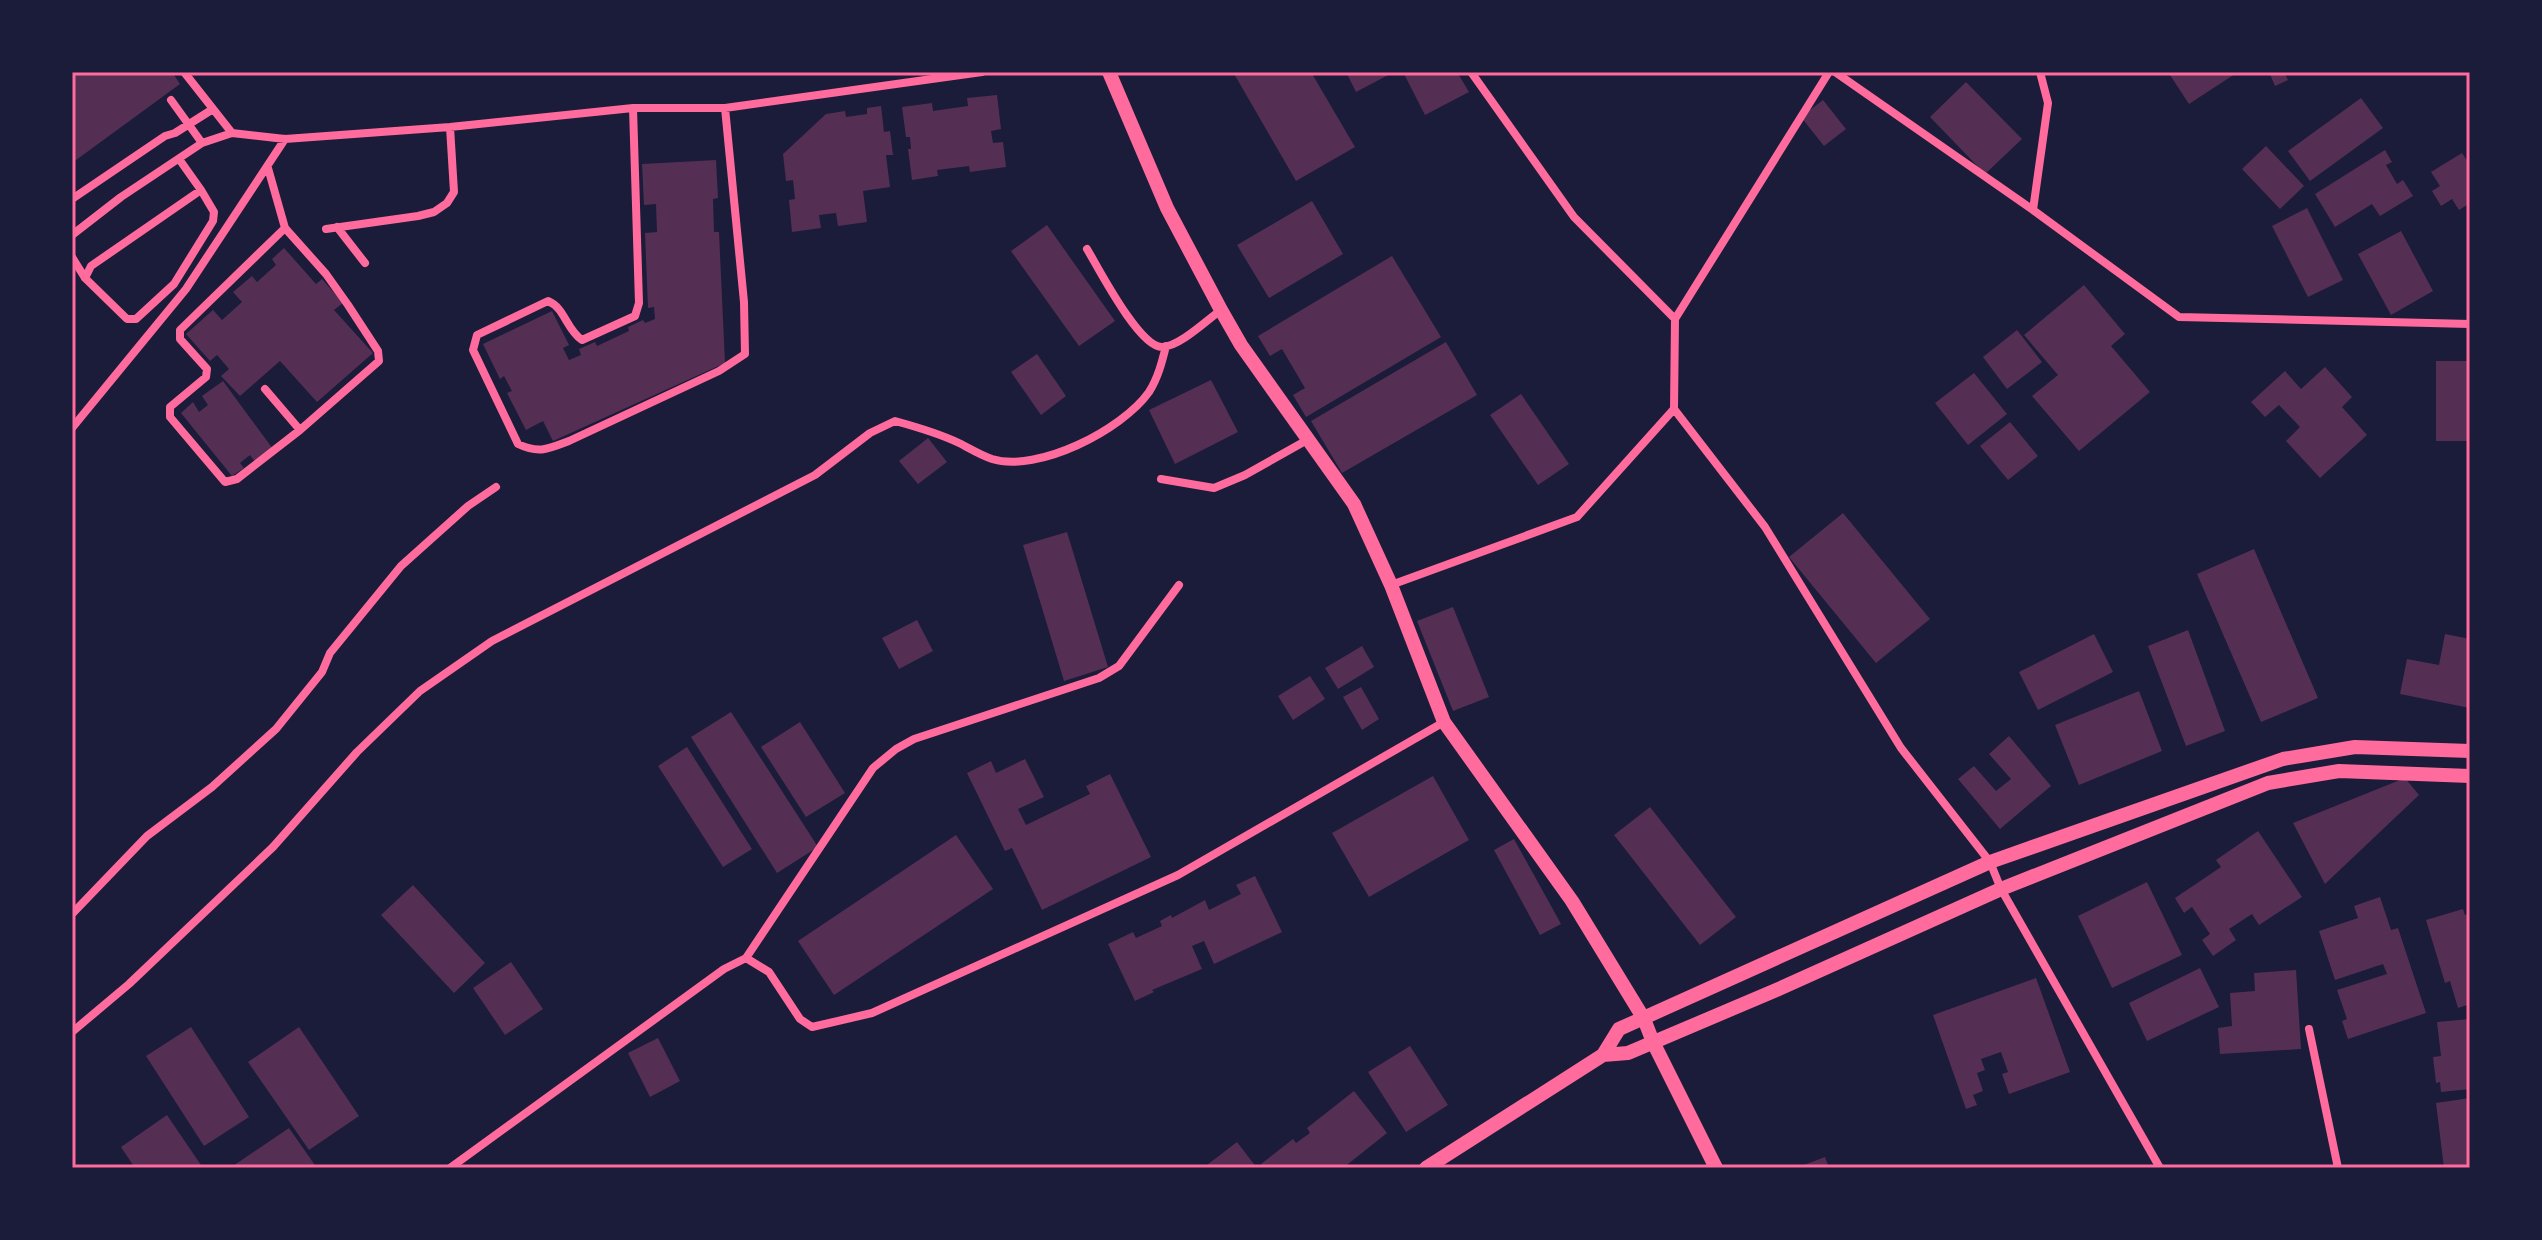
<svg xmlns="http://www.w3.org/2000/svg" width="2542" height="1240" font-family="'PT Sans Narrow',sans-serif">
<style>
.building{fill:#542f53}
.lines{fill:none;stroke-linecap:round;stroke-linejoin:round}
.minor{stroke:#ff6b9d;stroke-width:8}
.tertiary{stroke:#ff6b9d;stroke-width:14}
.neatline{fill:none;stroke:#ff6b9d;stroke-width:3}
</style>
<rect width="100%" height="100%" fill="#1b1b3a"/>
<!-- building -->
<path class="building" d="M72 72H172L180 84 72 163Z
M1233 72H1311L1355 147 1296 181Z
M1346 72H1394L1356 92Z
M1403 72H1457L1469 92 1425 115Z
M2168 72H2238L2189 104Z
M2269 72H2284L2288 80 2275 86Z
M1966 82 2022 139 1985 174 1930 117Z
M997 95 1001 129 991 131 993 143 1003 142 1006 167 970 172 969 166 937 170 938 176 912 180 908 149H911L910 137H906L902 107 932 103 933 111 968 106 967 98Z
M2361 98 2383 128 2310 181 2288 151Z
M1823 100 1846 129 1824 146 1801 117Z
M881 106 884 132 890 131 893 155H886L890 187 863 191 867 222 838 226 836 213 819 215 821 228 792 232 789 200 795 199 793 180 786 181 783 154 826 114 845 111 846 117 867 114V108Z
M2266 146 2304 186 2280 209 2242 169Z
M2385 150 2392 162 2386 165 2397 184 2403 180 2413 196 2380 216 2372 204 2335 227 2315 194Z
M2462 153 2470 165V203L2459 210 2452 199 2441 206 2432 191 2440 186 2431 172Z
M716 160 718 198 713 199 714 232H719L725 363 553 441 543 421 526 430 507 393 512 391 504 376 500 379 483 344 552 311 569 345 563 348 569 360 581 355 579 349 595 342 597 346 629 331 628 327 643 320 645 323 655 319 654 307 648 308 645 233 657 232 656 204 644 205 642 164Z
M1312 201 1343 254 1269 298 1237 245Z
M2307 208 2343 280 2308 297 2272 226Z
M1047 225 1115 321 1079 346 1011 251Z
M2401 231 2433 291 2391 315 2358 254Z
M284 248 316 284 322 279 343 303 334 310 373 353 317 402 280 361 240 396 221 376 229 369 217 355 210 361 186 334 213 310 222 320 242 302 233 292 252 276 257 282 276 265 272 259Z
M1392 256 1441 337 1306 417 1293 395 1305 388 1282 349 1270 356 1258 336Z
M2084 285 2125 334 2111 346 2150 392 2079 451 2032 396 2058 375 2024 335Z
M2017 330 2042 362 2007 389 1983 357Z
M1446 342 1477 395 1342 473 1311 421Z
M1037 354 1066 396 1041 415 1011 372Z
M2436 361H2470V441H2436Z
M2325 367 2352 397 2342 407 2367 435 2320 478 2286 441 2300 427 2279 405 2265 417 2251 402 2285 371 2301 389Z
M1974 373 2007 414 1968 445 1935 403Z
M1211 380 1238 432 1175 464 1149 410Z
M223 381 273 449 255 462 250 455 240 463 244 468 232 476 181 413 193 402 199 412 208 405 202 396Z
M1521 394 1569 464 1538 485 1490 415Z
M2010 422 2038 456 2008 480 1980 446Z
M928 438 947 462 918 484 899 461Z
M1843 513 1930 619 1876 663 1789 557Z
M1067 532 1108 667 1064 681 1023 545Z
M2254 549 2318 698 2261 722 2197 574Z
M1453 607 1489 697 1453 711 1417 621Z
M917 620 933 651 899 669 882 638Z
M2188 630 2225 731 2186 746 2148 646Z
M2094 634 2113 672 2038 710 2019 672Z
M2445 634 2470 639V708L2400 694 2407 659 2439 665Z
M1362 646 1374 667 1338 689 1325 668Z
M1310 676 1325 699 1293 720 1278 696Z
M1361 687 1379 719 1362 730 1343 697Z
M2139 691 2162 751 2079 785 2055 725Z
M731 712 818 847 777 873 691 737Z
M800 722 845 793 806 817 761 747Z
M2009 736 2051 786 2000 829 1958 779 1974 766 1996 791 2011 779 1989 754Z
M687 747 752 849 723 867 658 766Z
M1025 759 1044 797 1018 809 1026 825 1090 794 1086 786 1110 774 1151 857 1042 910 1012 848 1005 851 967 773 991 761 996 773Z
M1433 776 1469 840 1369 897 1332 833Z
M2405 778 2419 795 2325 884 2293 823Z
M1650 807 1736 917 1700 945 1614 835Z
M2258 831 2302 897 2259 925 2252 914 2229 929 2236 940 2213 956 2202 940 2210 934 2192 907 2184 913 2175 898 2221 867 2216 860Z
M956 835 993 889 834 995 798 941Z
M1514 839 1561 924 1540 935 1494 850Z
M1255 876 1282 932 1214 964 1204 941 1192 946 1202 969 1152 990 1154 992 1135 1001 1108 944 1133 932 1136 938 1162 926 1160 921 1171 915 1172 918 1205 900 1209 910 1241 894 1236 885Z
M2147 882 2182 955 2112 988 2078 916Z
M413 885 485 963 454 993 381 915Z
M2380 897 2391 930 2398 928 2426 1013 2348 1039 2342 1021 2347 1019 2337 990 2387 974 2383 964 2335 980 2319 931 2358 918 2354 906Z
M2463 909 2465 915 2470 913V1004L2458 1008 2450 981 2445 983 2426 920Z
M511 962 543 1009 505 1035 473 988Z
M2200 968 2219 1007 2147 1041 2129 1003Z
M2296 970 2301 1049 2220 1054 2218 1028 2232 1026 2230 993 2255 991 2254 973Z
M2036 978 2070 1072 2009 1094 2002 1074 2008 1072 2001 1052 1981 1059 1985 1070 1977 1073 1983 1091 1973 1095 1977 1105 1966 1109 1933 1015Z
M2470 1019V1089L2441 1092 2440 1082 2436 1083 2433 1057 2441 1056 2437 1022Z
M191 1027 249 1117 204 1146 146 1056Z
M299 1027 359 1116 309 1150 248 1062Z
M658 1038 680 1081 650 1097 628 1053Z
M1410 1046 1448 1105 1406 1132 1368 1072Z
M1354 1091 1387 1133 1343 1168H1265L1261 1164 1293 1139 1296 1143 1310 1133 1307 1128Z
M2470 1098V1168H2444L2436 1103Z
M167 1115 203 1168H135L121 1147Z
M289 1128 317 1168H230Z
M1237 1142 1257 1168H1203Z
M1825 1157 1829 1168H1796Z"/>
<g class="lines">
<!-- minor -->
<path class="minor" d="M184 72 232 133
M1471 72 1574 217 1675 319
M1835 72 2033 210
M2040 72 2048 103 2033 210 2179 317 2470 324
M171 100 202 143
M633 108 639 303 635 316 582 340C566 329 565 308 548 301L477 335 473 350 518 444C539 454 548 449 569 441L719 371 745 354 744 302 725 108
M179 159 201 190
M268 168 285 228 326 274 348 305 378 351 379 361 300 430 237 479 225 482 170 417V407L206 377 207 369 180 339V330L285 228
M72 199 165 136 175 133 213 109
M337 227 365 263
M326 229 418 216 434 212 447 203 454 192 450 127
M72 235 121 197 202 143 232 133 285 139 450 127 633 108H725L982 72
M1087 249C1099 269 1139 347 1162 347 1179 347 1207 320 1221 310
M72 257 85 278 127 319H136L174 284 213 221 214 212 201 190 91 266 85 278
M265 389 300 430
M1674 409 1765 527 1901 748 1990 862 2001 889 2160 1168
M72 428 186 289 285 139
M1161 479 1214 488 1245 475 1309 439
M1391 585 1577 517 1674 409 1675 319 1829 72
M72 914 147 836 212 787 276 729 322 672 330 653 401 566 468 506 496 487
M746 958 873 768 896 749 914 739 1099 678 1119 666 1179 585
M2309 1029 2338 1168
M72 1032 129 984 273 847 357 752 420 691 492 641 815 475 870 433 895 421C917 427 938 433 959 443 969 448 980 455 992 459 1038 473 1122 430 1149 392 1158 378 1162 362 1166 346
M450 1168 724 969 746 958 769 972 800 1019 812 1027 872 1013 1178 875 1444 722"/>
<!-- tertiary -->
<path class="tertiary" d="M1109 72 1167 208 1221 310 1241 345 1354 504 1391 585 1444 722 1572 901 1644 1019 1653 1042 1716 1168
M1603 1055 1628 1053 1774 991 2001 889 2268 783 2339 771 2470 776
M1426 1168 1603 1055 1619 1029 1990 862 2283 759 2355 747 2470 751"/>
</g>
<!-- border -->
<rect width="2542" height="1240" fill="none" stroke="#1b1b3a" stroke-width="148"/>
<rect x="74" y="74" width="2394" height="1092" class="neatline"/>
</svg>
